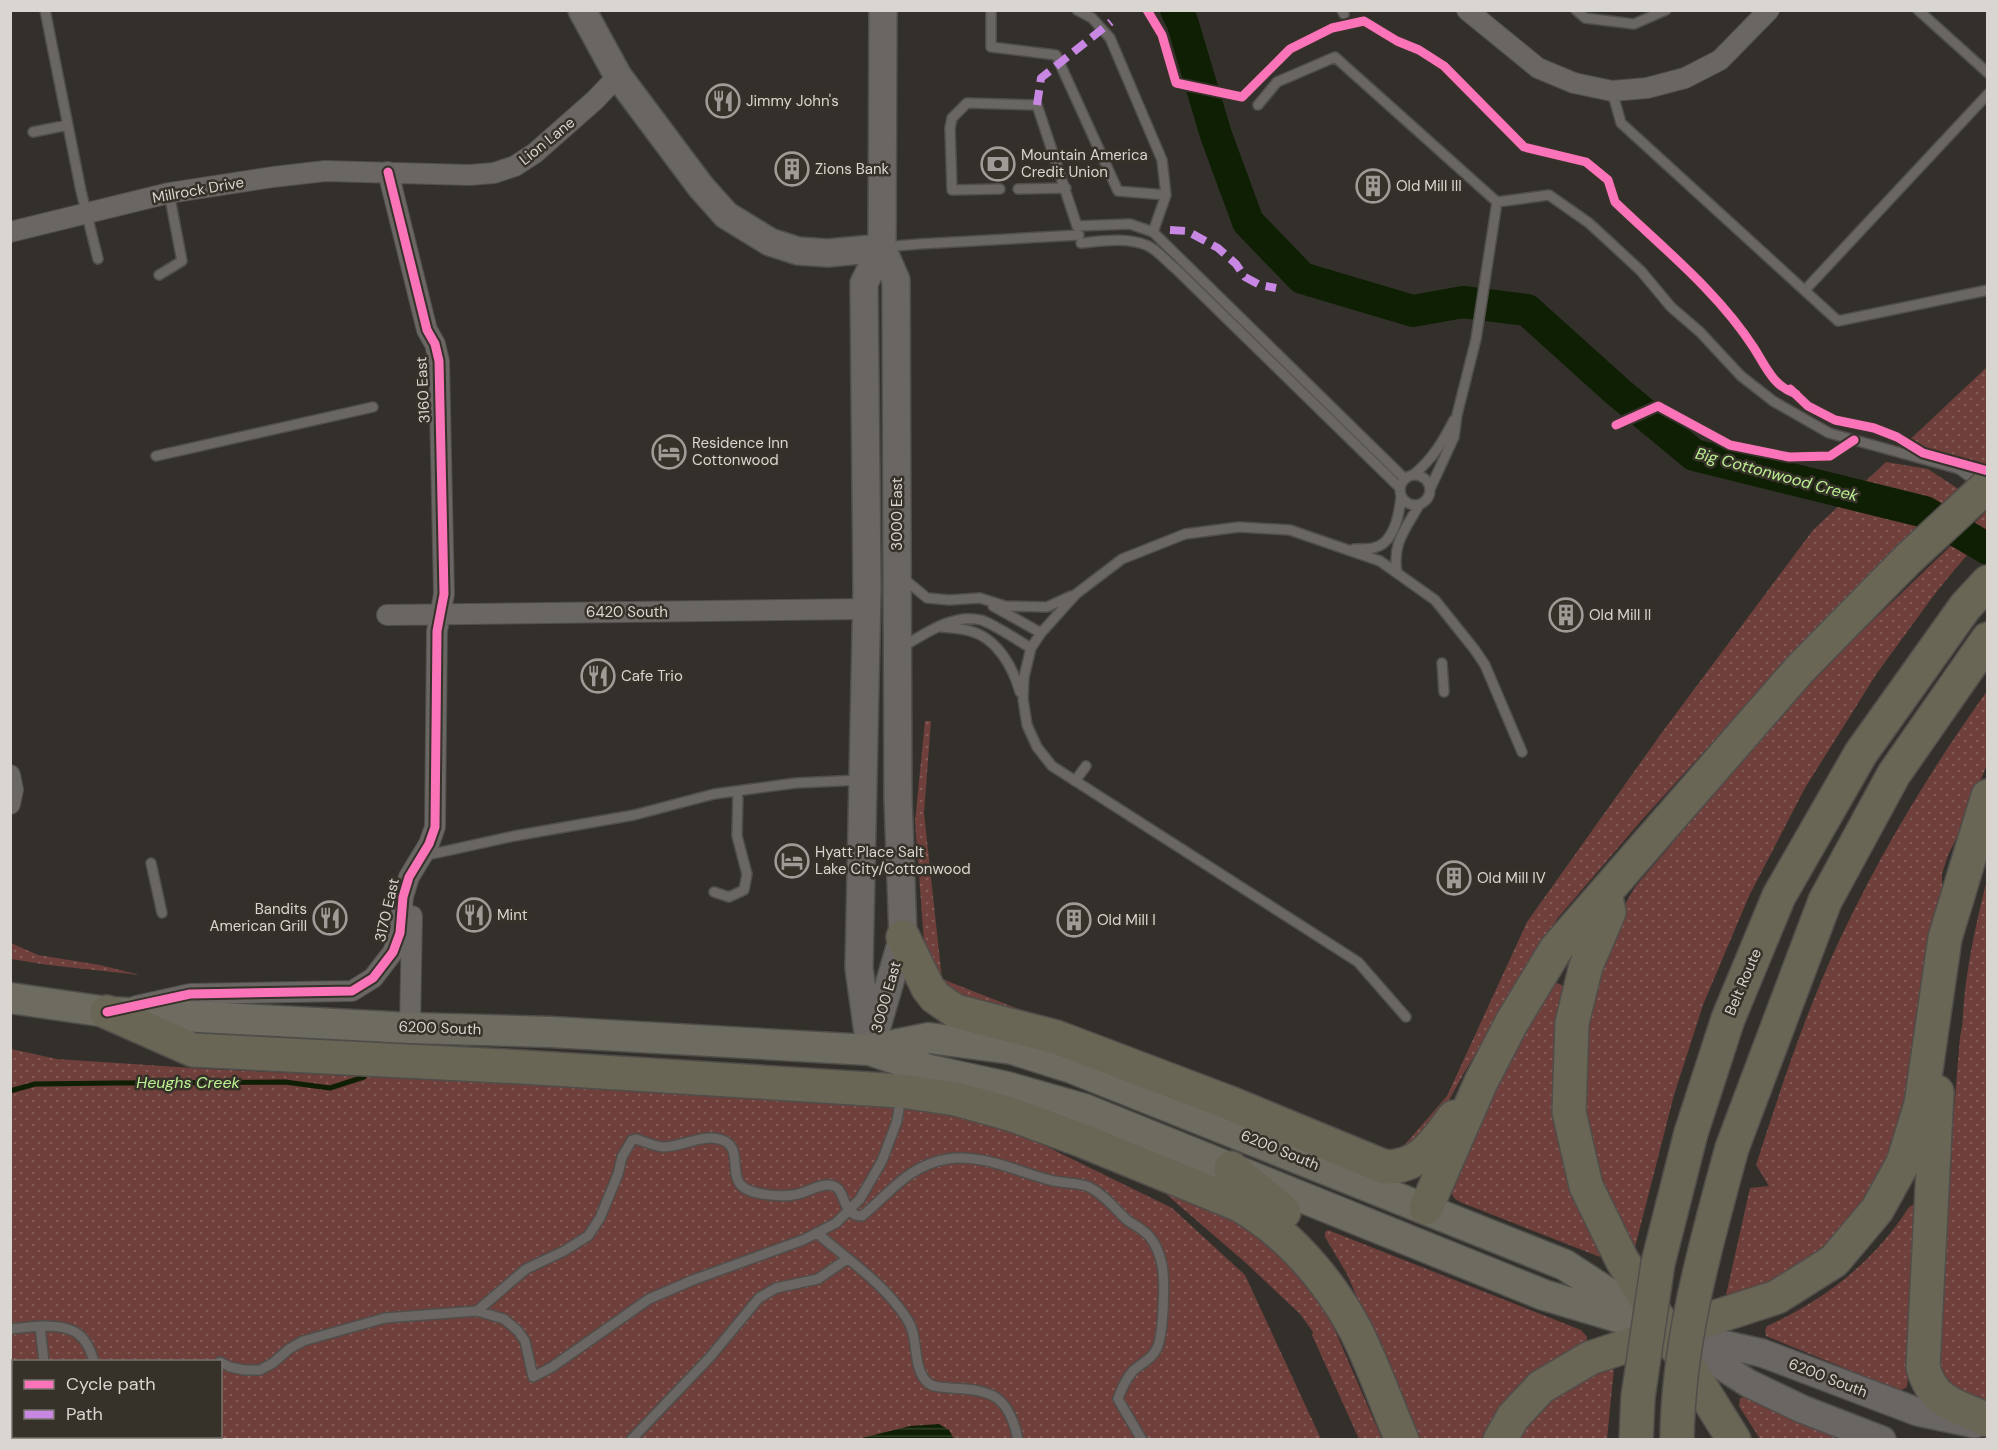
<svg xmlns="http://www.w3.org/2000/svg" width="1998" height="1450" font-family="'DM Sans',sans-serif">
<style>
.green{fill:url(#green-dots);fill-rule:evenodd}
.water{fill:url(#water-rules)}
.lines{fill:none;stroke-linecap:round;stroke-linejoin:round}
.stream{stroke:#0f1f04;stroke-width:5}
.river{stroke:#0f1f04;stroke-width:32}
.lane-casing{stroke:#504e4a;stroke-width:12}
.street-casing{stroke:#504e4a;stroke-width:22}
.secondary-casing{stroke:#504e4a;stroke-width:30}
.primary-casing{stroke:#504e4a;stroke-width:33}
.highway-casing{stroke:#504e4a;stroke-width:36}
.lane{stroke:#696663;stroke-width:9}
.street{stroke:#696663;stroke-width:20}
.secondary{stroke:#696663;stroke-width:27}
.primary{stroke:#6e6c60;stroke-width:30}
.highway{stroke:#696656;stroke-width:33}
.highway-bridge-casing{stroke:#504e4a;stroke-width:36;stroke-linecap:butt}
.highway-bridge{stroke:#696656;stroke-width:33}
.quiet{stroke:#c787e3;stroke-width:8;stroke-dasharray:15 8;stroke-linecap:butt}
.cycleway-casing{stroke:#363129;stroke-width:13}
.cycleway{stroke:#fb73b8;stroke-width:9}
.labels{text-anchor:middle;stroke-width:5;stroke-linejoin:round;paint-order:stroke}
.poi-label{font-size:15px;fill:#d9d6d1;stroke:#363129;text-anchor:start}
.street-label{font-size:15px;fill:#d9d6d1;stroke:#363129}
.water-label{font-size:16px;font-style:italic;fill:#bcf293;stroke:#363129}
</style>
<defs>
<pattern id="green-dots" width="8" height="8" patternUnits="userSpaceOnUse" patternTransform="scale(1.5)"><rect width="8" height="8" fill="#6e3f3b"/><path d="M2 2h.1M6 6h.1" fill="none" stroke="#825a56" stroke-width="1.8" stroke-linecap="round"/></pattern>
<pattern id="water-rules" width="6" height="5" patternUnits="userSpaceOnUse" patternTransform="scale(1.5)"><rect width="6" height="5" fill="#0f1f04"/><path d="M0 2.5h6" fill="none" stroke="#313f28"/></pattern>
</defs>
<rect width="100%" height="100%" fill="#33302c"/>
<!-- green -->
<path class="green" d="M1987 367V464L1979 472 1918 455 1903 446Z
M1886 462 1928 469 1960 490 1875 571 1720 734 1641 821 1557 919 1464 1073 1432 1131 1397 1158 951 999 926 968 915 822 925 721H931L924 813 942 979 1395 1156 1447 1096 1527 922 1663 731 1813 530Z
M1987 511V531L1937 591 1877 673 1805 788 1749 896 1703 1005 1674 1095 1633 1255 1619 1233 1584 1133 1581 1032 1618 916 1635 887 1754 747 1812 682 1864 629Z
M1987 691V764L1963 826 1948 855 1942 874V892L1917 1042 1892 1168 1814 1263 1724 1304 1750 1188 1769 1186 1756 1165C1778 1097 1800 1029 1829 963 1872 867 1926 776 1987 691Z
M1987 880V1410L1940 1386 1936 1330 1960 1037C1963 1024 1963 1013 1964 1000 1968 960 1977 919 1987 880Z
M11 943 38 955 100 965 140 975 48 965 11 959Z
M1557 983 1562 985 1564 990 1603 1253 1600 1257 1460 1202 1454 1198 1451 1192 1497 1081 1551 986Z
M11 1049 57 1059 208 1069 864 1101 915 1110 929 1104 944 1105 1018 1125 1110 1161 1191 1196 1230 1210 1276 1241 1295 1258 1306 1274 1321 1298 1382 1439H1359L1312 1335 1313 1332 1300 1314 1247 1264 1159 1188 1019 1133 1172 1208 1245 1275 1321 1439 11 1440ZM14 1362H220V1436H14Z
M1916 1203 1924 1211 1907 1387 1901 1390 1896 1389 1766 1336 1765 1330 1767 1326C1826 1299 1874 1262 1909 1207Z
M1328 1230 1581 1330 1587 1337V1343L1486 1439H1417L1347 1274 1325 1237V1232Z
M1615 1358 1607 1439 1511 1440 1533 1411Z
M1745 1397 1855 1439H1760L1739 1406 1740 1398Z"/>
<!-- water -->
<path class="water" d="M939 1424 949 1430 954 1439H858L910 1426Z"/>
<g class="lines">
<!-- stream -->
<path class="stream" d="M10 1091 35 1084 116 1083 285 1082 330 1088 364 1077"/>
<!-- river -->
<path class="river" d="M1176 10 1182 21 1216 135 1248 222 1302 278 1413 311 1463 302 1527 310 1618 392 1694 455 1925 512 1988 549"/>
<!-- lane casing -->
<g class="lane-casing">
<path id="lane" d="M45 10 81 191 98 259
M991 10V47L1056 55 1118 191 1166 195
M1077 10 1092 18 1110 38 1162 160 1166 195 1153 232
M1342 10 1344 14
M1576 10 1585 18 1634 24 1666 10
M1918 10 1988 73
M1612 91 1621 123 1838 321 1988 290
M1258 105 1277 82 1335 57 1497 202 1549 195 1589 223 1641 271 1671 307 1700 332 1741 376 1773 401 1829 433 1959 469 1981 485
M33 132 68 125
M1000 189 952 190 950 128 952 118 967 103 1037 105 1077 226 1130 224 1153 232 1405 479
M1018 189 1066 188
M1081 243C1102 241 1126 237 1146 245 1157 249 1167 262 1176 269L1399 487
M884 247 919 244 1079 235
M159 275 182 261 169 193
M1805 290 1988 94
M156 456 373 407
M1400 490a15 15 0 1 1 30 0a15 15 0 1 1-30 0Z
M1413 475C1433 459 1443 441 1454 420
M1430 489 1454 437 1457 415 1476 339 1497 202
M1354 549C1360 549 1367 549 1373 548 1394 544 1399 516 1401 497
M1397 573C1392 543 1405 530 1419 505
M903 578 927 598 949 600 980 598 1005 606 1047 607 1071 596
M993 606 1041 633
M941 627C950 628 961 628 970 631 997 638 1013 667 1020 692
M902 647C925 634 953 613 981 620 994 624 1017 640 1031 648
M1442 663 1444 692
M1075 781 1086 766
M423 856 514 836 634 815 714 794 796 783 860 780
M151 863 162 913
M714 892 729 897 744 890 747 874 737 836 738 791
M1406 1017 1358 962 1052 766 1037 747 1027 725 1023 699 1024 677 1031 648 1041 633 1076 594 1122 559 1185 534 1239 527 1290 530 1380 561 1435 600 1475 650 1485 665 1522 752
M817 1233C848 1260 884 1283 907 1319 920 1338 911 1367 928 1383 934 1388 943 1387 950 1388 992 1390 1009 1395 1018 1440
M477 1311 526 1269 564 1251 588 1236 600 1218 618 1174 622 1157 632 1140 636 1139C645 1142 654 1146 663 1147 682 1147 703 1133 722 1140 742 1147 730 1171 740 1184 748 1195 780 1197 793 1195 805 1194 816 1185 828 1185 849 1185 838 1215 862 1216 891 1192 908 1166 947 1159 984 1153 1019 1173 1054 1181 1063 1183 1082 1183 1089 1187 1104 1194 1115 1209 1127 1220 1134 1225 1143 1229 1149 1236 1155 1243 1160 1255 1162 1265 1165 1280 1164 1337 1156 1350 1151 1360 1140 1364 1133 1371 1126 1379 1121 1390 1118 1399L1142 1440
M10 1329 40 1326
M44 1362 40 1326C70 1325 86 1331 94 1362
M220 1362 230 1367 244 1370H260L273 1363 289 1349 303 1341 335 1332 385 1318 477 1311 504 1319 518 1331 525 1341 533 1377 552 1367 649 1299 693 1280 803 1240 836 1223 860 1199 882 1161 897 1121 901 1096
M58 1436 59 1440
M631 1440 711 1356 759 1298 776 1288 818 1279 847 1259"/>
</g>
<!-- street casing -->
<g class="street-casing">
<path id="street" d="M1467 10 1538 68 1574 83 1612 91 1647 88 1685 78 1720 60 1769 10
M10 232 169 193 273 177 325 171 470 175 494 173 515 166 535 153 595 100 618 76
M387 615 866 609
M10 775 13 790 10 804
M136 1006 190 994 352 991 373 978 393 952 400 933 403 897 409 877 429 844 435 827 437 631 444 594 439 361 435 344 427 330 388 172
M410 1028 412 916"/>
</g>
<!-- secondary casing -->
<g class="secondary-casing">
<path id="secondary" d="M582 10 618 76 701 187 726 215 770 242 798 251 828 253 882 248
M869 1040 859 968 867 588 864 283 882 248
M870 1050 903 937 898 798 896 280 882 248 883 10
M1668 1332 1762 1353 1918 1412 1975 1424
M1684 1342 1748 1383 1802 1409 1882 1440"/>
</g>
<!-- primary casing -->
<g class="primary-casing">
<path id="primary" d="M10 998 107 1012 410 1028 551 1032 870 1050 929 1070 1007 1087 1084 1109 1544 1295 1668 1332
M870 1050 929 1038 1012 1049 1072 1068 1565 1265 1640 1314"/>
</g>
<!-- highway casing -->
<g class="highway-casing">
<path id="highway" d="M1605 893 1609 912 1586 966 1572 1023 1569 1112 1586 1186 1622 1260 1734 1440
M903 937 928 988 935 997 955 1011 1056 1037 1230 1103 1385 1167C1421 1167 1434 1143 1454 1117
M107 1012 193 1050 522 1067 901 1091 956 1099 1010 1114 1081 1140 1240 1205C1289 1234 1328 1279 1355 1329 1373 1364 1386 1403 1402 1440
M1937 1092 1923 1367C1932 1403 1957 1406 1988 1420
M1691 1133 1728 1019 1779 896 1861 753 1965 607 1988 582
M1732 1148 1825 901 1894 774 1988 639
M1231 1168 1284 1212
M1426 1208 1481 1082 1512 1022 1556 949 1800 669 1909 558
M1500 1440 1513 1417 1541 1387 1590 1358 1777 1297 1834 1261 1877 1210 1903 1163 1921 1104 1945 938 1988 796"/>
</g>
<!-- lane -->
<use href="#lane" class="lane"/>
<!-- street -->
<use href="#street" class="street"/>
<!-- secondary -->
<use href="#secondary" class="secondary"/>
<!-- primary -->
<use href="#primary" class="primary"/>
<!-- highway -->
<use href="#highway" class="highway"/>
<!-- highway-bridge casing -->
<g class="highway-bridge-casing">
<path id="highway-bridge" d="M1909 558 1988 485
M1636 1440 1638 1397 1658 1263 1691 1133
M1677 1440C1678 1340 1706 1244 1732 1148"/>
</g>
<!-- highway-bridge -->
<use href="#highway-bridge" class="highway-bridge"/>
<!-- quiet -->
<path class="quiet" d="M1037 105 1041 78 1111 22
M1170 230 1187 231 1218 248 1236 264 1245 277 1260 285 1276 288"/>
<!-- cycleway casing -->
<g class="cycleway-casing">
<path id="cycleway" d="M1147 10 1162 35 1176 83 1242 97 1290 49 1332 28 1364 21 1397 41 1419 50 1444 66 1524 147 1586 162 1608 180 1615 202C1663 248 1718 292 1754 348 1766 367 1773 386 1796 394
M1790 389 1808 406 1835 420 1874 428 1897 437 1923 453 1988 471
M1616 425 1658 406 1730 445 1789 457 1830 456 1854 440
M107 1012 190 994 352 991 373 978 393 952 400 933 403 897 409 877 429 844 435 827 437 631 444 594 439 361 435 344 427 330 388 172"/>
</g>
<!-- cycleway -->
<use href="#cycleway" class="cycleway"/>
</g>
<!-- icons -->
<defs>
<g id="restaurant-ring" transform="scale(1.725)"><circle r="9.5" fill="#363129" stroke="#9f9c97" stroke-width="1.5"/><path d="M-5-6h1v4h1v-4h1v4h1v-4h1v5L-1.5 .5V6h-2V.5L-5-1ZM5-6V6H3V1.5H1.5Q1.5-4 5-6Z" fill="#9f9c97"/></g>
<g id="bank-ring" transform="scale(1.725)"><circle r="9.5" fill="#363129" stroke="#9f9c97" stroke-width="1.5"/><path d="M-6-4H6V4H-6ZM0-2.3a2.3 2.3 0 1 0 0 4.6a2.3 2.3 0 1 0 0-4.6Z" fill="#9f9c97"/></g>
<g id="building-ring" transform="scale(1.725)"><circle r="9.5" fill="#363129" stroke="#9f9c97" stroke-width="1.5"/><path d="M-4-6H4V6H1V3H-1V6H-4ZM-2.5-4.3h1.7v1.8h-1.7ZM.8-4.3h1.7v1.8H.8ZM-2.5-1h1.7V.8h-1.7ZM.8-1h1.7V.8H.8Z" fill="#9f9c97"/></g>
<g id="hotel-ring" transform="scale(1.725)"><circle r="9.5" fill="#363129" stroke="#9f9c97" stroke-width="1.5"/><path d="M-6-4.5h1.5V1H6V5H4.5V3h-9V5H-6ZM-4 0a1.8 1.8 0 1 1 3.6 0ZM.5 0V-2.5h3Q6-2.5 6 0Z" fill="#9f9c97"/></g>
</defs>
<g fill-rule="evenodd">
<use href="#restaurant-ring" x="723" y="101"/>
<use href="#bank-ring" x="998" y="164"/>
<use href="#building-ring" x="792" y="169"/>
<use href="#building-ring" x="1373" y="186"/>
<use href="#hotel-ring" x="669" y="452"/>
<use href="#building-ring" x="1566" y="615"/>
<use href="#restaurant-ring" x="598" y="676"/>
<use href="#hotel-ring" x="792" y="861"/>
<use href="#building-ring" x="1454" y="878"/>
<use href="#restaurant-ring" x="474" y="915"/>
<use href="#restaurant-ring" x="330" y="918"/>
<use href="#building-ring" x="1074" y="920"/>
</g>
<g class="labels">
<!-- poi labels -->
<g class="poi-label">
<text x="746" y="106">Jimmy John's</text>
<text x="1021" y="160">Mountain America<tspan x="1021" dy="17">Credit Union</tspan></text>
<text x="815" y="174">Zions Bank</text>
<text x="1396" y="191">Old Mill III</text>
<text x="692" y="448">Residence Inn<tspan x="692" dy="17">Cottonwood</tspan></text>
<text x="1589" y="620">Old Mill II</text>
<text x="621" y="681">Cafe Trio</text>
<text x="815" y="857">Hyatt Place Salt<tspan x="815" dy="17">Lake City/Cottonwood</tspan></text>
<text x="1477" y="883">Old Mill IV</text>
<text x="307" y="914" text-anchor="end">Bandits<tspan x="307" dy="17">American Grill</tspan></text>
<text x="497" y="920">Mint</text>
<text x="1097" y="925">Old Mill I</text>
</g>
<!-- street labels -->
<g class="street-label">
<text transform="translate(547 141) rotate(-39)" y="5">Lion Lane</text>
<text transform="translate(198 190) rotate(-10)" y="5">Millrock Drive</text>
<text transform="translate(423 390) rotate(-93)" y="5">3160 East</text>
<text transform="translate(897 514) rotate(-90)" y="5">3000 East</text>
<text x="627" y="617">6420 South</text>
<text transform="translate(387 910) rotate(-77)" y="5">3170 East</text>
<text transform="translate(1743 982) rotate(-67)" y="5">Belt Route</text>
<text transform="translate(886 997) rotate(-74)" y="5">3000 East</text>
<text transform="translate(440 1028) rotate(2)" y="5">6200 South</text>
<text transform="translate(1280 1150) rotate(22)" y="5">6200 South</text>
<text transform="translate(1828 1378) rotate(21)" y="5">6200 South</text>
</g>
<!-- water labels -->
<g class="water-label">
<text transform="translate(1777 474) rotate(15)" y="6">Big Cottonwood Creek</text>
<text x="188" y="1088">Heughs Creek</text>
</g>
</g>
<!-- border -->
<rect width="1998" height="1450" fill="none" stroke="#d9d6d1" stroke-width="24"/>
<!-- legend -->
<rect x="12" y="1360" width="210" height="78" fill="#363129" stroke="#77736c" stroke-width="1.5"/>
<rect x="24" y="1380" width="30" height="9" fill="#fb73b8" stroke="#77736c" stroke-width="1.5"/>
<text x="66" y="1390" font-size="18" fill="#d9d6d1">Cycle path</text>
<rect x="24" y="1410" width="30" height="9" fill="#c787e3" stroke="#77736c" stroke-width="1.5"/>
<text x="66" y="1420" font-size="18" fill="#d9d6d1">Path</text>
</svg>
